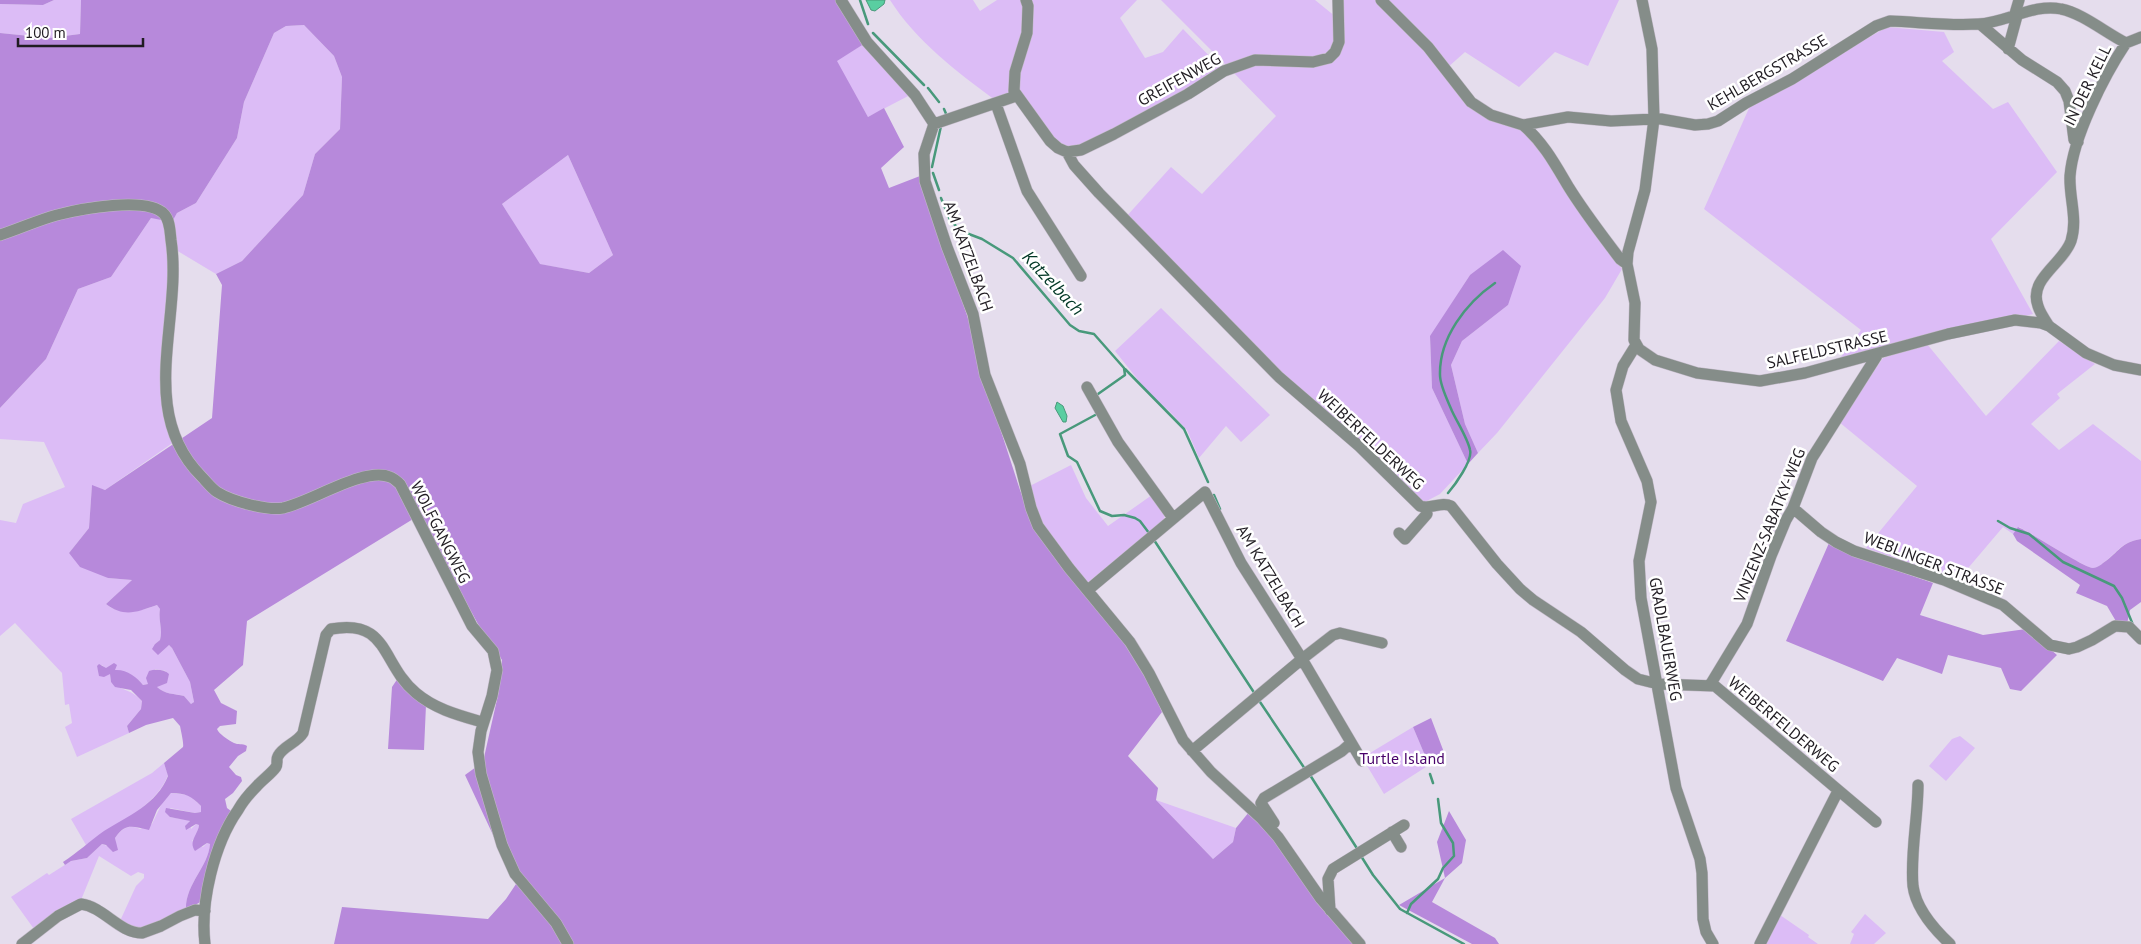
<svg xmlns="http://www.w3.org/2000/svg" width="2141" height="944" font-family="'PT Sans',sans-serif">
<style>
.green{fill:#dcbcf6}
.forest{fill:#b789db;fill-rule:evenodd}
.water{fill:#59cea1;stroke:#48997b}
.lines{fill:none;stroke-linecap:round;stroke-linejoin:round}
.stream{stroke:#48997b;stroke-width:2.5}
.minor-casing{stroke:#c2bac8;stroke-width:12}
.minor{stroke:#858d89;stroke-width:11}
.labels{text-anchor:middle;stroke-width:5;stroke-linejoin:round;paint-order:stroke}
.street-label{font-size:16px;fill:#201c22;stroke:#fff}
.park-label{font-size:16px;fill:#48026a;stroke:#fff}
.water-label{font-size:18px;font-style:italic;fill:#003725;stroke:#fff}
</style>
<rect width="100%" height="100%" fill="#e5dded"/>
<!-- green -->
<path class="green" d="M54 0H81L80 34 49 38 0 33V4L43 5Z
M890 0H973L980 11 997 0H1023L1025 22 1011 94 995 100C956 71 916 41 890 0Z
M1029 0H1137L1120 18 1145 58 1163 52 1183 29 1221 68 1183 93 1077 148 1060 147 1017 92Z
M1161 0H1315L1336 17 1335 43 1331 52 1315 58 1226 65Z
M1341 0H1376L1424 47 1472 107 1520 128 1535 141 1559 179 1622 269 1605 298 1497 433 1478 453 1465 424 1451 365 1462 341 1508 305 1470 275 1430 337 1432 388 1468 464 1440 494 1421 504 1315 407 1125 218 1171 167 1202 194 1276 116 1232 71 1257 64 1337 55Z
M1386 0H1619L1588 66 1555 52 1519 87 1465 52 1447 68Z
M304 25 334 56 342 77 340 129 315 154 303 195 242 261 216 274 176 250 172 222 177 213 196 203 237 138 244 102 274 33 286 26Z
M1887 27 1944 32 1954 52 1942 61 1993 109 2008 102 2057 172 1991 239 2033 314 1838 361 1861 330 1704 209 1750 106Z
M867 42 912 94 868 117 836 61Z
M568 155 613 255 589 273 539 264 502 204Z
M151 218 165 219 171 264 163 350 174 442 105 490 92 486 89 528 69 553 108 578 132 580 106 604C120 616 141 611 157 605L160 609C158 620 163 629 160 640L155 644 165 647 169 645 172 648 190 682 194 702 191 704 184 696C175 694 164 694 157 687L166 671 155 669 148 684 143 685C132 671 119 675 110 666L106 669 102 665 97 666 99 672 110 674 111 682C124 692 131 689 142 701L141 709 127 726 129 733 77 757 65 727 72 723 69 704 65 705 62 673 15 623 0 636V520L16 523 23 504 65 487 44 442 0 439V408L46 359 78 289 111 277Z
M1161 308 1270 415 1241 442 1226 426 1199 458 1187 430 1168 410 1151 396 1115 351Z
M2059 341 2095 364 2057 394 2060 398 2031 424 2059 450 2093 424 2141 461V539C2121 542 2118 552 2103 563 2101 565 2096 568 2093 568 2084 568 2032 533 2019 527L2013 534 2003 527 1958 580 1866 548 1917 486 1839 422 1883 358 1927 344 1986 416Z
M1071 465 1086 498 1108 526 1152 495 1166 513 1163 521 1086 584 1046 534 1024 489Z
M1413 727 1429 765 1384 794 1366 764 1365 756Z
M1960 736 1975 748 1946 781 1929 766 1952 739Z
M164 763 168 775C155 809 113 824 86 845L71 819 152 773Z
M171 793 189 795 201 806V812L195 813 170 808V817L188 820 190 822 191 829 196 824 199 825 197 835 192 841 203 847 207 843 210 844C208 868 185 884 186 910L138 929 120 921 136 886 144 878V874L138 872 131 876 99 856 81 900 34 929 11 897 47 873 49 875 71 861 87 858 102 844 117 850 115 838C122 828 129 824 140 829L152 824 162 803Z
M1156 800 1236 828 1233 842 1213 859Z
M1865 914 1886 933 1874 944H1850L1854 934 1851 932Z
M1780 915 1809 935 1808 937 1818 944H1766Z"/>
<!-- forest -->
<path class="forest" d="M0 0H54L43 5 0 4Z
M81 0H841L867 42 837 61 868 117 884 108 904 147 881 168 889 188 920 176 972 330 986 385 1020 490 1035 529 1063 569 1114 627 1144 670 1162 712 1128 756 1158 788 1156 800 1213 859 1233 842 1236 828 1249 812 1273 836 1357 944H334L342 907 488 919 506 899 516 884 465 775 483 762 498 695 502 660 478 624 418 516 247 621 243 665 214 690 221 703 237 711 236 724 220 726 217 729C219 734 228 740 234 743 238 745 242 743 247 746L246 751 238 756 229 767 236 775 241 777 242 781 233 793 225 799 227 808 235 814 204 900 186 910C185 884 208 868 210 844L207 843 195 851C188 841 198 835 199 825L196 824 186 830 185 826 190 821 170 817 165 812 166 808 195 813 201 812V806C191 796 186 793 171 793L157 810 149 830C133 827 126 822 115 838L118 850 113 852 106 845 102 844 87 858 71 861 65 865 63 862C77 853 90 841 104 831 128 816 157 804 168 776L164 763 183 747C184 744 181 731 180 726L173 718 146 725 129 733 127 726 141 709 142 701 131 690 115 687 111 682 110 674 104 677 99 676 97 666 99 664 106 668 114 663 117 665 115 670C126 669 137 677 143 685L148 684 146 678 149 671C155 669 164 669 169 674L167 683 157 687C164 694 175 694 184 696L191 704 194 702 190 682 172 648 169 645 158 655 152 649 155 644 160 640C163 629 158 620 160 609L157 605C136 612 125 618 106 604L132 580 108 578 80 567 69 553 89 528 92 485 105 490 212 418 222 285 216 274 242 261 303 195 315 154 340 129 342 77 334 56 304 25 286 26 274 33 244 102 237 138 196 203 177 213 172 222 151 218 111 277 78 289 46 359 0 408V33L49 38 80 34ZM568 155 613 255 589 273 540 264 502 204Z
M1503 250 1521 266 1508 305 1462 341 1451 365 1465 424 1478 453 1468 464 1432 388 1430 336 1470 275Z
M2018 527C2032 533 2084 568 2093 568 2096 568 2101 565 2103 563 2119 552 2121 542 2141 539V602L2130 610 2127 624 2117 623 2107 606 2076 593 2080 585 2017 541 2013 534Z
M1829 543 1860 558 1933 583 1920 615 1983 635 2026 629 2057 655 2021 691 2010 689 2001 668 1948 655 1942 674 1897 658 1883 681 1786 641Z
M398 678 426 705 424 750 388 749 392 687Z
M1431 718 1445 755 1429 765 1413 727Z
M1449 811 1466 840 1462 863 1445 878 1432 902 1495 938 1499 944H1472L1399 905 1445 878 1437 842Z"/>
<!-- water -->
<path class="water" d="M866 0H885L884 4 875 11 871 10Z
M1057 402 1063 406 1067 416 1066 422H1063L1055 408Z"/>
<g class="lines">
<!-- stream -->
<path class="stream" d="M860 0 868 24
M873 33 924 85
M928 88 939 102
M944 109 947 116
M932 167 941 126
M933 173 939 190
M941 198 950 220 961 231 982 239 1013 258 1070 325 1079 331 1094 334 1124 368 1125 375 1098 394
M1125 369 1184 429 1208 482
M1096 412 1097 414 1060 434 1068 456 1077 462 1100 511 1112 516 1124 515 1135 518 1140 521 1149 533
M1448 493C1455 485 1473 460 1470 450 1468 439 1457 422 1452 411 1448 401 1440 386 1440 375 1439 338 1466 303 1495 283
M1214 495 1220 509
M1998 521 2010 528 2029 534 2063 562 2114 586 2122 598 2133 625
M1154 540 1255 694
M1260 702 1305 769
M1430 774 1433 783
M1310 775 1358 850
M1361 856 1373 875 1400 909 1464 944
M1407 913 1411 904 1438 879 1443 868 1454 856 1453 843 1441 823 1438 799"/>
<!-- minor casing -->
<g class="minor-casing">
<path id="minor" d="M841 0 867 42 915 95 934 124 924 154 925 181 947 247 973 314 985 375 1020 464 1031 508 1038 526 1069 568 1130 642 1149 673 1183 740 1211 772 1262 819 1278 837 1321 899 1360 944
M1026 0 1028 6 1027 33 1015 72 1014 91 1050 141 1058 148 1067 152 1081 150 1114 134 1188 94 1224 71 1255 60 1313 62 1329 58 1335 52 1339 42 1338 0
M1381 0 1428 47 1471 102 1491 115 1523 125 1568 117 1611 121 1654 119 1645 190 1628 252 1627 264 1635 303 1634 340 1639 349 1655 360 1697 373 1760 381 1805 373 1948 334 2015 320 2041 323 2049 326 2086 353 2114 365 2141 370
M1642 0 1652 49 1654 119H1661L1695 125 1708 124 1718 121 1746 103 1792 79 1876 26 1890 21C1919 22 1949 26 1978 24 2006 23 2034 3 2061 9 2082 13 2106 33 2126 43L2141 37
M2014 17 2019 0
M1980 24 2022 60 2057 82 2065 91 2069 101 2074 140 2078 142
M2008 49 2017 16
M996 104 1027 191 1081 276
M934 124 1016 96
M1523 125C1543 142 1555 164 1568 186 1584 212 1602 235 1620 259L1627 264
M1067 152 1074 165 1099 193 1279 377 1359 446 1420 506C1431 510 1441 501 1451 506L1497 564 1520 589 1533 600 1581 632 1625 670 1638 679 1658 684 1715 686 1876 822
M0 235C19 229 38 220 57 215 80 209 147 196 164 214 170 220 170 232 171 240 183 319 136 410 201 476 206 481 211 488 217 492 231 501 267 511 283 508 311 502 365 466 390 477 394 478 397 482 400 484L472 626 493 651 497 670 492 696 481 731 478 752 481 774 502 845 515 874 556 923 568 944
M2049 326C2045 320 2040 313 2038 306 2028 279 2063 264 2071 241 2078 219 2069 198 2070 176 2073 137 2104 76 2126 43
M1636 345 1623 366 1616 390 1621 421 1647 481 1651 502 1639 561 1641 598 1676 788 1700 859 1702 873 1703 919 1706 932 1713 944
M1087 387 1118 442 1173 518
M1793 508 1821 532 1836 542 1854 551 1944 580 2003 605 2050 645 2069 649 2077 647 2092 640 2115 626 2129 627 2141 639
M1399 533 1405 539 1427 514 1426 508
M1088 590 1205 492 1241 563 1302 659 1192 751
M1710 685 1747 624 1771 556 1786 520 1793 508 1812 458 1878 354
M1362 761 1302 659 1333 635 1340 633 1382 643
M1918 785C1918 817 1910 855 1913 886 1916 909 1934 929 1950 944
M1274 823 1261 803 1264 798 1342 751 1351 743
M1392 832 1401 847
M1330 910 1328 879 1333 869 1404 825
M22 944 58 916 81 904C104 907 119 933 142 933L161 926 180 916 195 910 205 911
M205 944C200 903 214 844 238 810 243 801 250 793 257 786 262 780 271 774 276 767 278 764 276 759 278 756 283 746 297 743 303 733L326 635 331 629C389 618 381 664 416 693 435 709 458 715 482 722
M1760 944 1838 791"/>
</g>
<!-- minor -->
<use href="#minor" class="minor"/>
</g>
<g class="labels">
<!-- street labels -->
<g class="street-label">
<text transform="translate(1767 72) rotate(-30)" y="6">KEHLBERGSTRASSE</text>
<text transform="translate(1179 79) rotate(-29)" y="6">GREIFENWEG</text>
<text transform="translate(2087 85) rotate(-64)" y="6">IN DER KELL</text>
<text transform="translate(969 256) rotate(70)" y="6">AM KATZELBACH</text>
<text transform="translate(1827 349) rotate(-13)" y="6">SALFELDSTRASSE</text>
<text transform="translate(1371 439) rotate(43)" y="6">WEIBERFELDERWEG</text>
<text transform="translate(1769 525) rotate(-68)" y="6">VINZENZ-SABATKY-WEG</text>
<text transform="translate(441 532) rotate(63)" y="6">WOLFGANGWEG</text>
<text transform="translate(1934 563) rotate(21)" y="6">WEBLINGER STRASSE</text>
<text transform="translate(1271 576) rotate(59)" y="6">AM KATZELBACH</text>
<text transform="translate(1666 639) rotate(80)" y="6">GRADLBAUERWEG</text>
<text transform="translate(1784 724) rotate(40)" y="6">WEIBERFELDERWEG</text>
</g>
<!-- park labels -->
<g class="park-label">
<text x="1402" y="764">Turtle Island</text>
</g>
<!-- water labels -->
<g class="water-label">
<text transform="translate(1053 283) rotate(47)" y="6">Katzelbach</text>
</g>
</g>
<!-- scale -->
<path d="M18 38v8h125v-8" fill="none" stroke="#201c22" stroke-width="2.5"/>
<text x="25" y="38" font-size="15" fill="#201c22" stroke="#ffffff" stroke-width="4" paint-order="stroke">100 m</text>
</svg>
